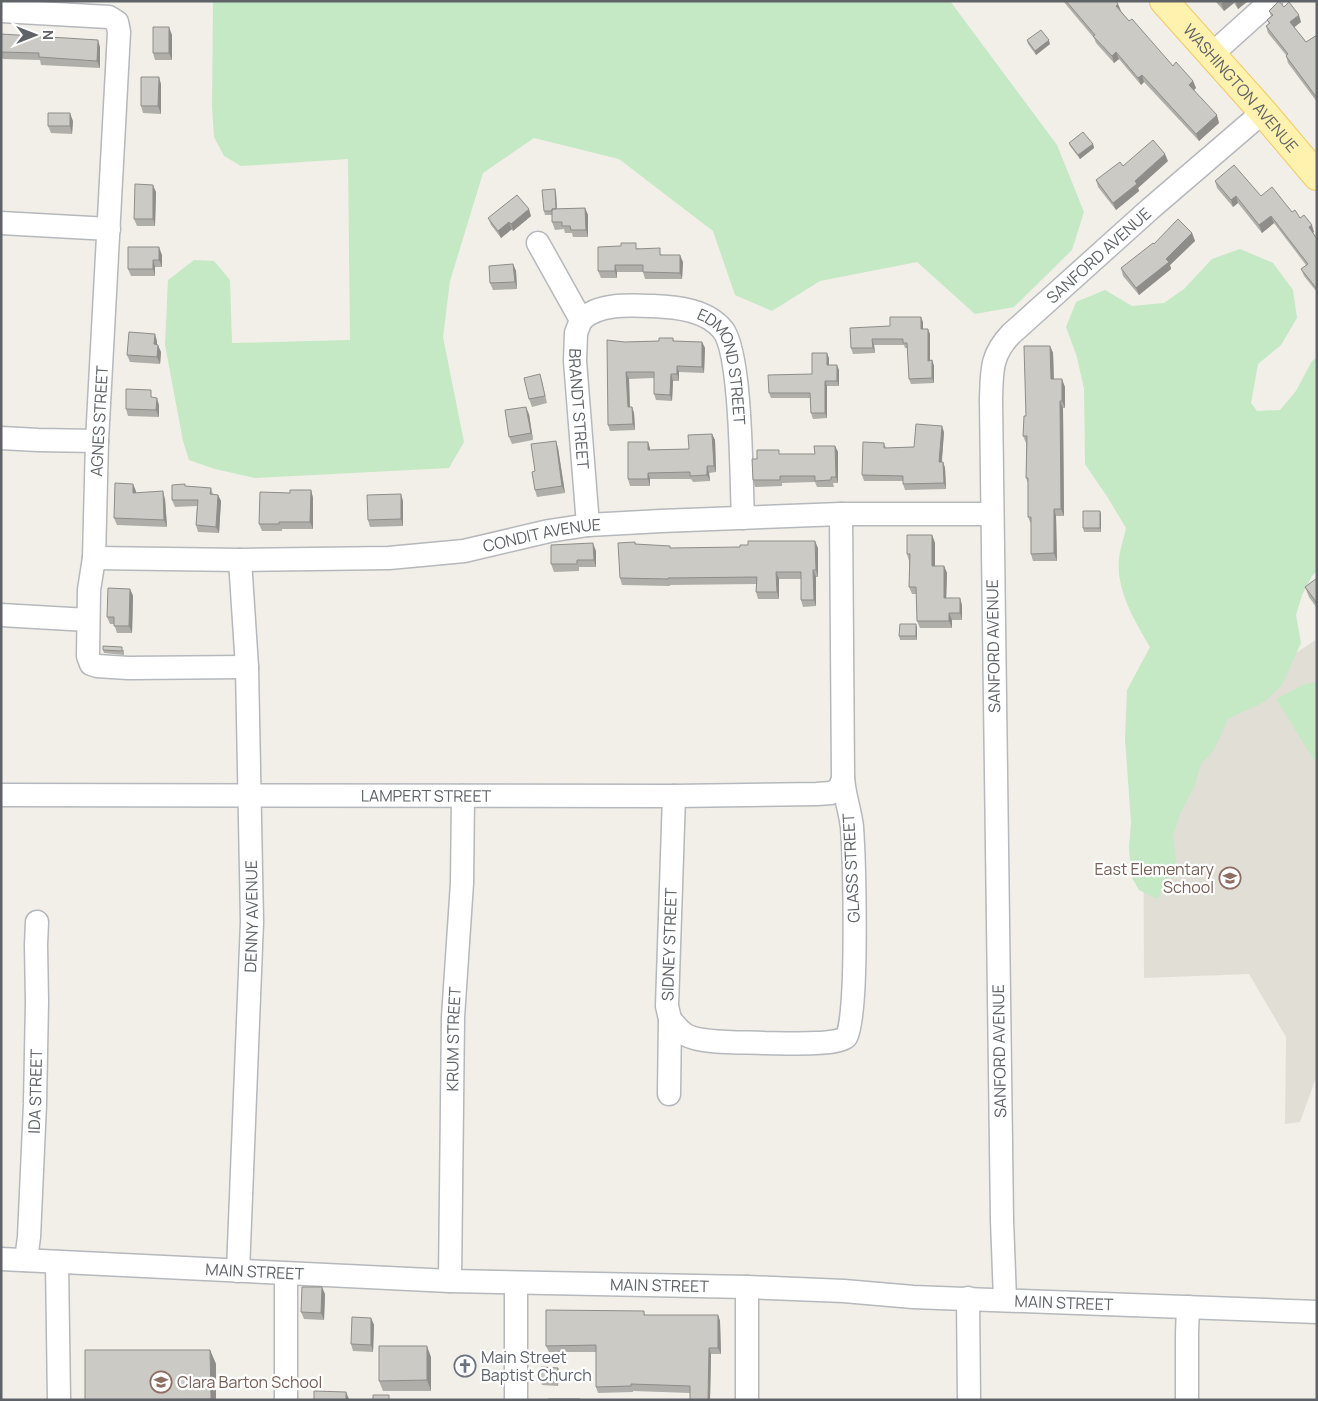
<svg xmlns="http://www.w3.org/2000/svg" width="1318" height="1401" font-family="Manrope,sans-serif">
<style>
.education{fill:#e1ded6}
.green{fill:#c5e8c5}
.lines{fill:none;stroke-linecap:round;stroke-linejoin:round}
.minor-casing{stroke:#b5b8bc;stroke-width:25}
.major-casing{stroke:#f2c960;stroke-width:30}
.minor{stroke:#fff;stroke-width:22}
.major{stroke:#fff2af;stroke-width:28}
.wall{fill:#afaea9}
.shaded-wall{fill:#8f8d8a}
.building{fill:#cccac5;stroke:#8f8d8a}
.labels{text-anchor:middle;stroke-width:4.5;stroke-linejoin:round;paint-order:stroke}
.street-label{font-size:16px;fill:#5f6368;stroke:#fff}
.education-label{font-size:16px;fill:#785e54;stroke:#fff;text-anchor:end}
.worship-label{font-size:16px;fill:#5b616d;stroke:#fff;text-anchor:start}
</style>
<rect width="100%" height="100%" fill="#f1efe8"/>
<!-- education -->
<path class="education" d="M1317 639V1075L1300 1122 1285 1124 1286 1037 1249 974 1144 978 1143 782 1250 684Z"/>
<!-- green -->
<path class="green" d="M211 1H950L1057 145 1084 212 1072 250 1014 307 975 314 917 262 820 281 772 311 735 295 713 231 619 159 534 138 483 173 450 281 443 337 464 442 449 468 255 478 215 469 189 460 183 441 165 345 168 280 194 260 214 261 230 280 232 343 350 340 348 159 241 166 224 156 214 137 212 106 213 3Z
M1240 249 1273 263 1293 290 1297 318 1281 345 1258 364 1251 403 1257 411 1280 410 1296 391 1312 361 1317 358V571L1312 576 1302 595 1296 615 1301 643 1282 685 1264 702 1228 719 1214 750 1201 764 1195 785 1180 814 1173 836 1176 861 1168 881 1157 899 1139 890 1131 876 1129 847 1131 822 1125 739 1127 690 1150 647C1135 621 1116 591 1119 559 1120 549 1124 538 1126 528L1108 498 1085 464 1084 389 1077 357 1066 327 1076 302 1105 290 1132 306 1164 303 1184 289 1212 259Z
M1317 682V758L1314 760 1276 699 1305 684Z"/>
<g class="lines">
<!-- minor casing -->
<g class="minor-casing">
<g id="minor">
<path d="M1 11 109 17 117 22 119 32 97 441 94 558 89 590 88 656 91 664 97 666 128 668 247 667"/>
<path d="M1211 55 1271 1"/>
<path d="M1 223 109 229"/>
<path id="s1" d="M538 243 581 320 576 333 575 361 588 525"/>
<path id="s2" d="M581 320C599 303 630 305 653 306 677 307 707 310 723 330 742 355 741 481 743 518"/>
<path d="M1 438 38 440 97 441"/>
<path id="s3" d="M94 558 240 560 389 558 464 551 549 531 588 525 661 521 841 514H992"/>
<path d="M1 615 88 620"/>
<path id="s4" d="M1 795 674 796 817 794 831 793 839 789 843 779"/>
<path d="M670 1019C675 1025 679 1031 686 1035 702 1044 745 1042 764 1043 779 1043 838 1046 846 1037 859 1020 854 856 852 827 850 809 843 792 843 775 842 688 842 601 841 514"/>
<path id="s5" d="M669 1094 670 1019 667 1006 674 796"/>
<path id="s6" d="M1 1259 450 1281 747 1287 844 1291 913 1297 1317 1312"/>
<path id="s7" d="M26 1260 29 1237 35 1104 37 1002 36 945 37 922"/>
<path d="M57 1262 59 1400"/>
<path id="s8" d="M238 1271 252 922 247 667 240 560"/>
<path d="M286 1274V1400"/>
<path id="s9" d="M450 1281 453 1017 462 883 463 796"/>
<path d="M747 1287V1400"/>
<path d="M968 1298 969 1400"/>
<path id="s10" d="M1005 1299 1002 1220 991 400C992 372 990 356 1011 334L1150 209 1263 112"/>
<path d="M516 1400V1283"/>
<path d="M1187 1400V1333L1188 1307"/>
</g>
</g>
<!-- major casing -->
<g class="major-casing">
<g id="major">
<path id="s11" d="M1164 1 1263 112 1317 176"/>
</g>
</g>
<!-- minor -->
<use href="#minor" class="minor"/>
<!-- major -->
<use href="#major" class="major"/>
</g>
<!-- wall -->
<path class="wall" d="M1063 1H1116L1118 4 1121 11 1129 21 1173 66 1193 81 1196 88 1194 90 1219 123 1199 141 1144 82 1141 85 1119 59 1114 63 1096 43 1094 38Z
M1215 1H1248L1238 9 1234 3 1224 11Z
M1284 7 1301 22 1294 27 1306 42 1317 35V102L1288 63 1286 56V55L1268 33 1266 26 1269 24 1267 20 1271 16 1269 11Z
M1 34 100 47V68L41 65 40 60 3 59 1 55Z
M172 35V60H155L153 53Z
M1027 40 1050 44 1036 55 1028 44Z
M161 84V114L143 113 141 106Z
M73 121 72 134 51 133 48 126Z
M1069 143 1093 144 1094 148 1080 159 1070 146Z
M1168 161 1138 188 1139 191 1116 210 1098 187 1096 180Z
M1215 181 1261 196 1292 212 1300 218 1314 232 1312 233 1317 239V292L1304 276 1301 269 1306 265 1274 223 1262 233 1238 203 1233 207 1217 188Z
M156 192 155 226H137L134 219Z
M556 193 557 209 585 208 588 215V237H573L572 233H565L564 229 555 230 552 222V215H545L544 211Z
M531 216 513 231 512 229 501 238 491 225 488 218Z
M1192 233 1195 241 1170 265 1171 269 1139 295 1123 276 1121 268 1154 244Z
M638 248 663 255 683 262 682 279H645L643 272H617V278H601L598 271Z
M162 255V267H155V276H131L128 269Z
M513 264 516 271 517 289 493 290 490 283Z
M923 322V329L930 334V361L932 360 934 366V383L911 384 909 379 908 348H905L904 345H874L875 353 853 354 851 348 890 326Z
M673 338 674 341 702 342 705 348 704 373 679 372V381H673L672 401 656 400 654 394V378L629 379 630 407H632L634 413 635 430 610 431 608 425 625 342 659 341Z
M157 341V345L161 352 160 364 130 362 127 355Z
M1050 346 1053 353 1054 379 1065 387V408H1063L1064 516H1056L1057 561H1033L1031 554V524L1028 517V483L1026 478V443L1023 436 1026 416Z
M829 358V365L839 370V386H827V418L813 419 811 413 810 398H771L769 393 812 374Z
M542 381 547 403 532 407 529 399Z
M154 398 159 405V417L128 416 126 409Z
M529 414 533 440 512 444 509 437Z
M944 432 942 462H943L945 468 946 489 905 490 903 484V481H864L862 475 884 443 886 448 914 447Z
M712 434 715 440 716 472 709 473 710 481 693 482 691 479H650V486H630L628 479 650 448V450L689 449Z
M835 446 838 452V483H833L834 487H817L815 482 782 483V486L755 487 753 480 757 459 781 454H815Z
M558 448 565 493 537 497 535 490V471Z
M133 484 135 493 165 499 167 527 117 525 114 518Z
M186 486 211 488 213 494 218 495 221 501 219 533 198 532 196 525 197 506 175 507 172 500Z
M311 490 313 498V529H282V531H262L259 524 290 493Z
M403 501V526L370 527 368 520Z
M1100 511 1101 515V532H1084L1083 528Z
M932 535 935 543V566H944L947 573 946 598 962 605V620H952V628H920L917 621V594H912L909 587V561L907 554Z
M635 542 636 544 671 548H818V577H816V606L803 607 801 600V579H779V599H758L756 592V584L670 585V586L622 585 620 578Z
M596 551V567H579V571L554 572 551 564Z
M1317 578V608L1309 597 1305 587Z
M130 589 133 596 132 633H117L114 624H110L107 617Z
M917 628V640H900L899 636Z
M103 650H124V655L104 653Z
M325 1294 324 1320 304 1319 301 1312Z
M644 1311 645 1315H718L720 1321 721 1354H711L710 1400H690V1393L633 1391V1392L598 1393 596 1387V1352H549L546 1346Z
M371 1318 374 1325 373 1352 353 1351 351 1344Z
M210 1350 216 1364V1400H85Z
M431 1357V1391H383L379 1381Z
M559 1371 558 1386 542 1385 541 1381Z"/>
<!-- shaded-wall -->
<path class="shaded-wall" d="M1225 1H1233L1234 3 1224 11 1221 4Z
M1237 1H1248L1238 9 1236 3Z
M1118 4 1121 11 1116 6Z
M1299 15 1301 22 1292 29 1290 22Z
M169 27 172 35V60L169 53Z
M98 40 100 47V68L97 61Z
M1049 40 1050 44 1036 55 1035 51Z
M1116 52 1119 59 1114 63 1112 56Z
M1142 75 1144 82 1141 85 1138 78Z
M159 77 161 84V114L158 106Z
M1193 81 1196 88 1192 92 1189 85Z
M70 113 73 121 72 134 70 126Z
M1217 115 1219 123 1199 141 1196 134Z
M1093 144 1094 148 1080 159 1078 155Z
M1165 154 1168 161 1138 188 1139 191 1116 210 1113 203 1135 181Z
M153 185 156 192 155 226 153 219Z
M555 189 556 193 557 214 556 211Z
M1236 196 1238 203 1233 207 1231 200Z
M585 208 588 215V237L586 230Z
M529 209 531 216 513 231 511 224Z
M1271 216 1274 223 1262 233 1259 225Z
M509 222 512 229 501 238 498 231Z
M1312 225 1314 232 1311 234 1309 227Z
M1192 233 1195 241 1170 265 1171 269 1139 295 1136 288Z
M159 247 162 255V267L159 260Z
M680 255 683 262 682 279 680 273Z
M153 260 155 267V276L153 269Z
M513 264 516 271 517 289 515 282Z
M615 265 617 272V278L615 271Z
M921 317 923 322V334L921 329Z
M928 329 930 334V366L928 361Z
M155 334 157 341V352L154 344Z
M872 339 874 345 875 353 873 348Z
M702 342 705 348 704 373 702 367Z
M158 345 161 352 160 364 157 357Z
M1050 346 1053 353 1054 387 1051 379Z
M827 353 829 358V370L827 365Z
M932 360 934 366V383L932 378Z
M837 365 839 370V386L837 381Z
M677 366 679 372V381L677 374Z
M626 372 629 379 630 414 628 407Z
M671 374 673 381 672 401 670 395Z
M1062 379 1065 387V408L1062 401Z
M825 381 827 386V418L825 413Z
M157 398 159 405V417L156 410Z
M1060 401 1063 408 1064 516 1061 509Z
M526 407 529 414 533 440 531 433Z
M632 407 634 413 635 430 633 424Z
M942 426 944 432 941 468 939 462Z
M712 434 715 440 716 472 714 466Z
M556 441 558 448 565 493 562 486Z
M648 442 650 448V456L648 450Z
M835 446 838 452V483L836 477Z
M943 462 945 468 946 489 944 483Z
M707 466 709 473 710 481 707 475Z
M648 473 650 479V486L648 479Z
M133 484 136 491 135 500 133 493Z
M311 490 313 498V529L310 522Z
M163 491 165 499 167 527 164 520Z
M401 494 403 501V526L401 519Z
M218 495 221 501 219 533 216 527Z
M1054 509 1056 516 1057 561 1054 553Z
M1100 511 1101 515V532L1100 528Z
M932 535 935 543V573L932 566Z
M815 541 818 548V577L816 570Z
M593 543 596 551V567L594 560Z
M944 566 947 573 946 605 944 598Z
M813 570 816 577V606L814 600Z
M776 572 779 579V599L777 592Z
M130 589 133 596 132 633 129 626Z
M960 598 962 605V620L960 613Z
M949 613 952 620V628L949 621Z
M916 624 917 628V640L916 636Z
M322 1287 325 1294 324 1320 321 1313Z
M718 1315 720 1321 721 1354 718 1348Z
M371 1318 374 1325 373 1352 371 1345Z
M427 1346 431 1357V1391L427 1380Z
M709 1348 711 1354 710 1400H708Z
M210 1350 216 1364V1400H211V1399Z
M558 1368 559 1371 558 1386 557 1382Z
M346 1392 349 1399V1400H346Z"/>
<!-- building -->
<path class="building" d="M1066 1H1116L1118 4 1116 6 1129 21 1132 19 1173 66 1176 62 1193 81 1189 85 1217 115 1196 134 1142 75 1138 78 1116 52 1112 56 1093 36 1095 35Z
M1219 1H1225L1221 4Z
M1279 1 1284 7 1289 2 1299 15 1290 22 1306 42 1317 35V98L1286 56 1288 54 1266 26 1270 23 1267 20 1273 15 1269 11Z
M153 27H169V53H153Z
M1041 30 1049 40 1035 51 1027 40Z
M1 34 98 40 97 61 39 57V53L1 52Z
M141 77H159L158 106H141Z
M48 113H70V126H48Z
M1083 132 1093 144 1078 155 1069 143Z
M1153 140 1165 154 1135 181 1137 184 1113 203 1096 180 1120 162 1123 166Z
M1234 165 1261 196 1272 187 1292 212 1295 210 1300 218 1304 215 1312 225 1309 227 1317 239V289L1301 269 1308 264 1271 216 1259 225 1236 196 1231 200 1215 181Z
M135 184 153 185V219H134Z
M555 189 556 209H552V211H544L542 190Z
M517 195 529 209 511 224 509 222 498 231 488 218Z
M585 208 586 230H571L570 226H562V222H552V209Z
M1178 219 1192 233 1166 259 1169 262 1136 288 1121 268 1153 243 1154 244Z
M621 243H636V249L660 248V255H680V273L643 272V265H615V271H598V247L621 246Z
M128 247H159V260H153V269H128Z
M513 264 515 282 490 283 489 266Z
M890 317H921V329H928V361L932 360V378L909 379 907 343H903V339H872L873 348H851L850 328 890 326Z
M129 332 155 334 154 344 158 345 157 357 127 355Z
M659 338H673V341L702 342V367L677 366V374H671L670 395 654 394V372H626L628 407H632L633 424 608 425 607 340 625 342 659 341Z
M1024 346H1050L1051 379H1062V401H1060L1061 509H1054V553L1031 554V517H1028V478H1026L1027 436H1023L1024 416H1026Z
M812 353H827V365H837V381H825V413H811L810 393H769L768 375 812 374Z
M540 374 545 396 529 399 524 378Z
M126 389 151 390V397L157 398 156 410 126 409Z
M526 407 531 433 509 437 505 410Z
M916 424 942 426 939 462H943L944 483 903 484V476L862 475 863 442 884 443V448L914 447Z
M712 434 714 466H707V475L690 476V472L648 473V479H628V442H648V450L689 449 688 435Z
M556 441 562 486 535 490 532 472 535 471 531 444Z
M814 446H835L836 477H831V480L815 481V476H780V480H753L752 459H757V450H779V454H815Z
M115 483 133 484V493L163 491 164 520 114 518Z
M185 484V486L211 488 210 494 218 495 216 527 196 525 198 500H172V485Z
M290 490H311L310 522H279V524H259L260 492 290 493Z
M401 494V519L368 520 367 495Z
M1083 511H1100V528H1083Z
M907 535H932V566H944V598H960V613H949V621H917L916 587H909L910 554H907Z
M748 541H815L816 570H813L814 600H801V572H776L777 592H756L757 577 668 578V579L620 578 618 543 635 542V544L670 546V548L740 547V545H748Z
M593 543 594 560H577V564H551V545Z
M1317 578V603L1305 587Z
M108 588 130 589 129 626H114V617H107Z
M900 624H916V636H899Z
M103 646 122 647V651L103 650Z
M302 1287H322L321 1313 301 1312Z
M546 1310 644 1311V1315H718V1348H709L708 1400H690V1386L631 1384V1386L596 1387V1345L546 1346Z
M352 1317 371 1318V1345L351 1344Z
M379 1346H427V1380L379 1381Z
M85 1350H210L211 1399 85 1400Z
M541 1367 558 1368 557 1382 541 1381Z
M314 1391 346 1392V1400H314Z
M373 1395H389V1400H373Z
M548 1399H580V1400H548Z"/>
<!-- icons -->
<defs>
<g id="school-ring" transform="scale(1.125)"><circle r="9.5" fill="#fff" stroke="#8d6e63" stroke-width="1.5"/><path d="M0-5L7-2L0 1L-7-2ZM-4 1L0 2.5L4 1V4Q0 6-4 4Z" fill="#8d6e63"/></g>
<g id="church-ring" transform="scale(1.125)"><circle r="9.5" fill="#fff" stroke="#6b7280" stroke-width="1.5"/><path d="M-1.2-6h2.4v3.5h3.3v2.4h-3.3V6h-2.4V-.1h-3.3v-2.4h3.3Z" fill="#6b7280"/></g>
</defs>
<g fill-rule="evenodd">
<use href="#school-ring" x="1230" y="878"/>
<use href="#church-ring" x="465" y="1366"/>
<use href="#school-ring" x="161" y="1382"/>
</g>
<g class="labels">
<!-- street labels -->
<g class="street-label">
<text dy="6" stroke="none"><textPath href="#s11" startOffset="116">WASHINGTON AVENUE</textPath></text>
<text dy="6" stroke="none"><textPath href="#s10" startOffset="1088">SANFORD AVENUE</textPath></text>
<text dy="6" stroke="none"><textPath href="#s2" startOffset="185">EDMOND STREET</textPath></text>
<text dy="6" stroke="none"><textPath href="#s1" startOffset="178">BRANDT STREET</textPath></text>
<text transform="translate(99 421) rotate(-87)" y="6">AGNES STREET</text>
<text dy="6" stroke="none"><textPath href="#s3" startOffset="450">CONDIT AVENUE</textPath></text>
<text transform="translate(993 646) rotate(-91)" y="6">SANFORD AVENUE</text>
<text dy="6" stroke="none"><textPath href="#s4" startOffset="425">LAMPERT STREET</textPath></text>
<text transform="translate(851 868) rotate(-93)" y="6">GLASS STREET</text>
<text dy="6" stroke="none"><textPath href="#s8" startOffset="355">DENNY AVENUE</textPath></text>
<text dy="6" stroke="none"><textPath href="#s5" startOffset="150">SIDNEY STREET</textPath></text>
<text dy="6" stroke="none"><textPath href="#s9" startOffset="242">KRUM STREET</textPath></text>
<text transform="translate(999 1051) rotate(-91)" y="6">SANFORD AVENUE</text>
<text dy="6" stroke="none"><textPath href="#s7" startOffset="169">IDA STREET</textPath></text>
<text dy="6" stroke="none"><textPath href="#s6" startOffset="254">MAIN STREET</textPath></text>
<text dy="6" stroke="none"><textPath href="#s6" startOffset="659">MAIN STREET</textPath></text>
<text dy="6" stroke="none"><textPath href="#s6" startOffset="1064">MAIN STREET</textPath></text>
</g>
<!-- education labels -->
<g class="education-label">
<text x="1214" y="875">East Elementary<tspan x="1214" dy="18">School</tspan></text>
<text x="177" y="1388" text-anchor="start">Clara Barton School</text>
</g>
<!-- worship labels -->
<g class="worship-label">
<text x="481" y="1363">Main Street<tspan x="481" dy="18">Baptist Church</tspan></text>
</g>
</g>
<!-- border -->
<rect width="1318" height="1401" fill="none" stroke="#5f6368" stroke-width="5"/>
<!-- north arrow -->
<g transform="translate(35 35) rotate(90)" stroke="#ffffff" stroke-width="4" paint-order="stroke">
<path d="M0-4L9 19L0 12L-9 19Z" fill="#5f6368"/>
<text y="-8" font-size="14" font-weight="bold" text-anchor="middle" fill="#5f6368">N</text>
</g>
</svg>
